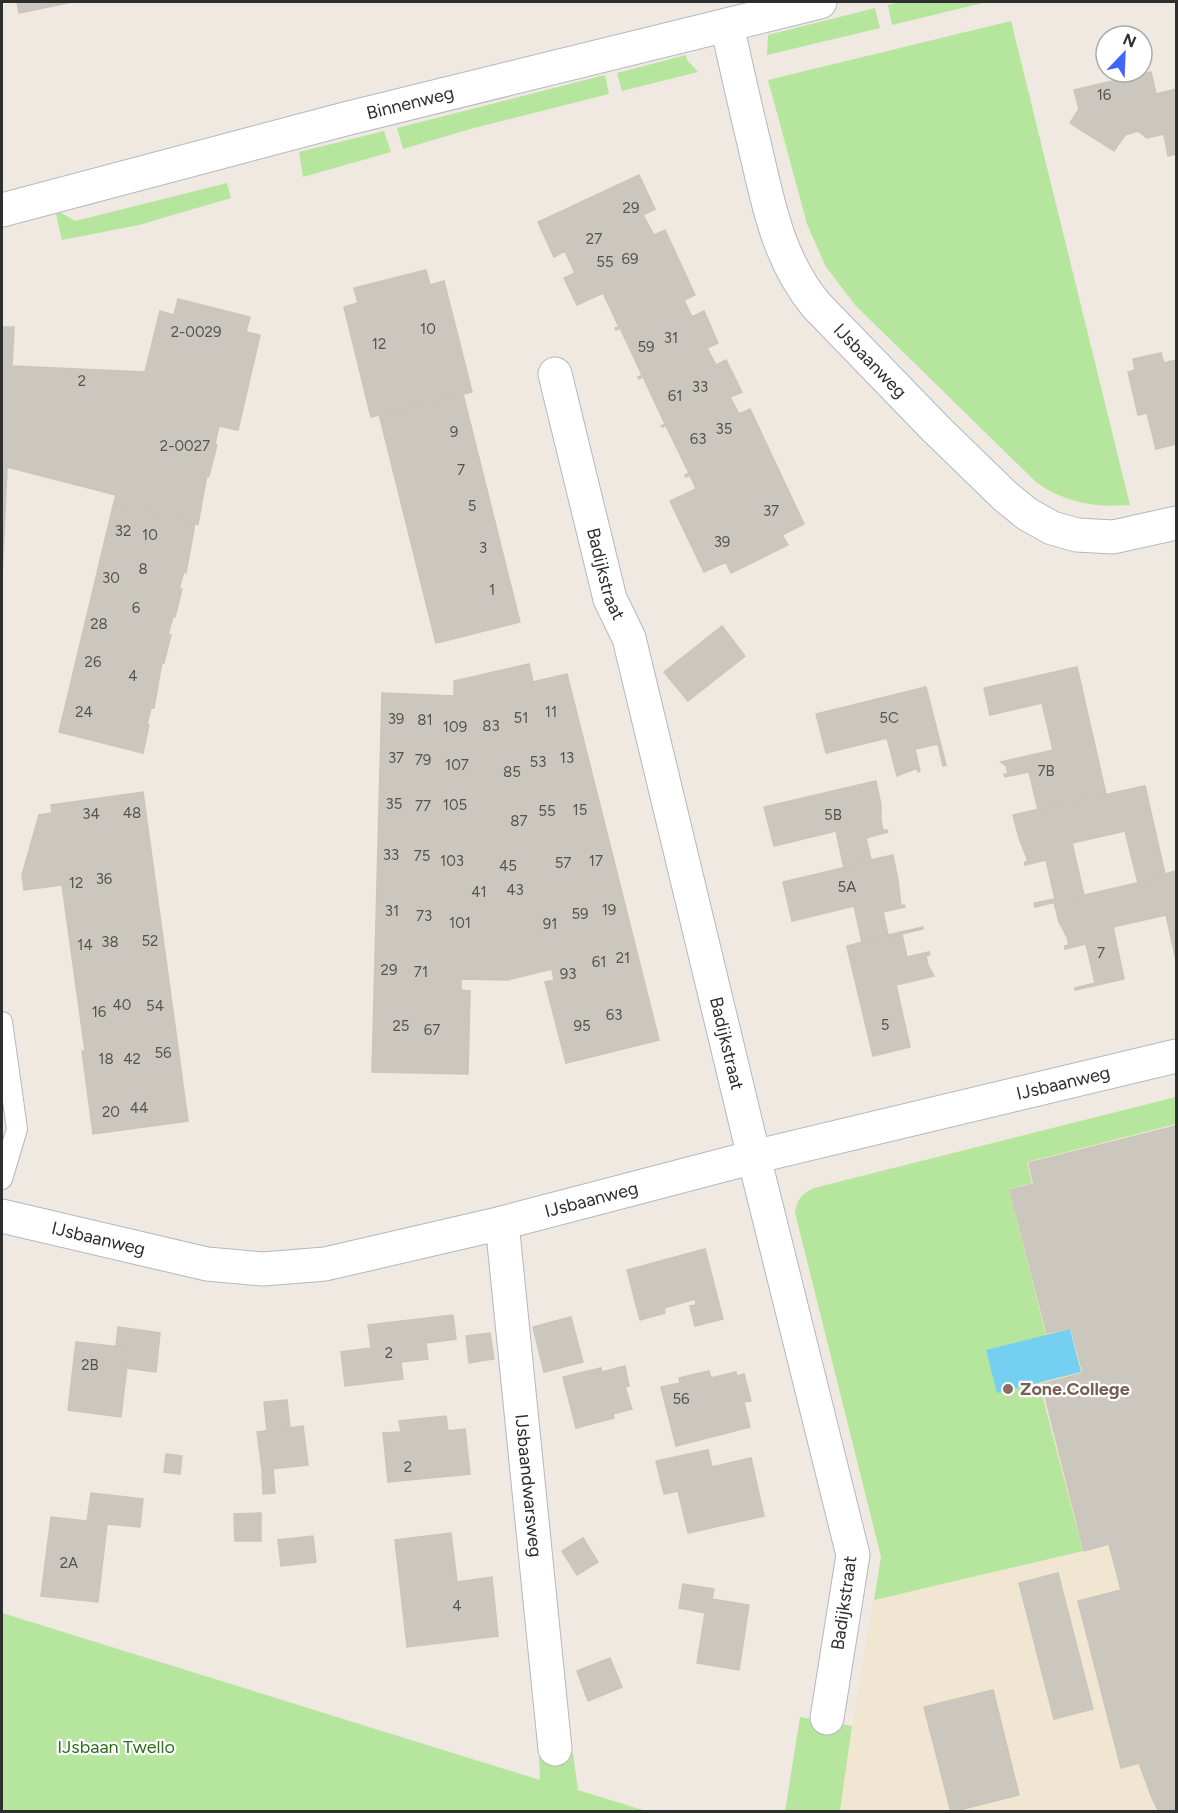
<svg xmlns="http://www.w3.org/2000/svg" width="1178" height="1813" font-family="Figtree,sans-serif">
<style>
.education{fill:#f0e6d1}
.green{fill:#b6e59e}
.water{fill:#75cff0}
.building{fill:#cbc7bf;stroke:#cbc5ba;stroke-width:1.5}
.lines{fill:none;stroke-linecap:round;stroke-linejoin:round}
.lane-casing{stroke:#b4b7c1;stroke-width:22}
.street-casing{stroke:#b4b7c1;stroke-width:35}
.secondary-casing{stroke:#b4b7c1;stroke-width:35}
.lane{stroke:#fff;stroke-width:20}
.street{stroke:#fff;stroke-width:33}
.secondary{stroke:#fff;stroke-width:33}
.education-dot{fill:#8d6e63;stroke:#fff;stroke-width:2}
.labels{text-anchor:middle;stroke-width:4.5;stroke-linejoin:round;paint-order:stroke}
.number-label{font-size:15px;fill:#555452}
.street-label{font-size:18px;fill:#2e2e2e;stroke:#fff}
.education-label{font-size:18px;font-weight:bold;fill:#785e54;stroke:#fff;text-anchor:start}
.park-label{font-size:18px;fill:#2c6e1b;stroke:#fff}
</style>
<rect width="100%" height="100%" fill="#efe9e1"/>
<!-- education -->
<path class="education" d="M1176 1097V1811H840L852 1726 881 1557 795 1213 799 1199 802 1194 814 1188Z"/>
<!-- green -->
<path class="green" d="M901 2H987L892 25 888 5Z
M875 8 880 28 767 55 768 35Z
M1011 21 1130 505C1095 508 1067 503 1037 483L856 306 826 267 807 224 768 80Z
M686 55 687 60 698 72 622 91 617 73Z
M605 75 609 94 474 128 403 149 397 128Z
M384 131 391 152 303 177 299 152Z
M227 183 231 198 139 225 62 240 56 214 60 212 75 221Z
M1176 1097V1124L1027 1162 1032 1183 1009 1189 1046 1335 1070 1329 1081 1372 1039 1383 1083 1551 874 1600 881 1557 795 1213C797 1200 802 1193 814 1188Z
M2 1613 540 1780 539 1756 573 1753 578 1790 646 1811H2Z
M800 1717 852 1726 840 1811 785 1812Z"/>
<!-- water -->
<path class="water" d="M1070 1329 1081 1372 997 1393 986 1350Z"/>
<!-- building -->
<path class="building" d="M17 2H72L19 13Z
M1151 72 1156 94 1176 89V154L1168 156 1164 134 1147 138 1138 131 1125 135 1114 151 1070 123 1079 109 1074 90Z
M639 175 655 209 643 215 654 235 665 230 695 295 684 300 692 317 704 311 718 343 707 348 716 365 726 360 742 392 730 397 739 414 750 409 804 524 782 535 788 545 731 573 726 562 704 572 670 501 696 489 690 475 686 477 685 475 689 473 666 426 662 427 661 426 665 424 643 377 639 379 638 377 642 375 620 328 616 330 615 328 619 327 603 293 577 305 564 278 575 273 565 251 554 257 538 222Z
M426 270 430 285 444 281 472 392 371 417 344 307 358 303 354 288Z
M178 299 250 317 246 332 260 335 238 430 219 426 215 444 217 445 209 476 207 475 198 524 114 502 116 495 7 467 2 580V327H14L12 366 145 372 160 311 174 315Z
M1161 353 1164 363 1176 360V444L1156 449 1147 413 1138 415 1128 372 1135 370 1133 359Z
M463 394 520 622 436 643 379 414Z
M114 502 195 523 186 573 184 571 179 589H182L175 617H173L168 634 171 635 164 663 162 662 154 708H151L147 724 149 725 143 753 59 732Z
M722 626 745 656 688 701 664 672Z
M529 664 533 682 567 674 659 1040 566 1063 545 982 554 980 552 969 507 980 461 979V990L470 991 468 1074 372 1072 382 693 454 696V681Z
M1077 667 1106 794 1038 810 1029 772 1005 777 1004 774H1008L1006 766 1001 762 1053 750 1042 703 990 715 984 688Z
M926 687 946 765 943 766 938 744 915 749 920 771 918 772 917 768 897 776 887 738 826 753 816 714Z
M876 781 881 805V821L883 830H887L888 832 866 838 871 860 893 855V856L844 868 836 831 774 846 764 807Z
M1145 786 1165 874 1176 871V874L1138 883 1125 831 1072 843 1084 895 1035 907 1034 903 1055 899 1046 860 1025 865V862L1028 861 1019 838 1013 815Z
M143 792 188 1121 93 1134 82 1051H85L62 885 24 890 22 875 39 815 52 813 51 805Z
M893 856 898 880 901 906 904 905 905 907 883 912 888 935 923 927V929L847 947V946L862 942 854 906 792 921 783 882Z
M1176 874V960L1166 915 1113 927 1124 979 1075 990V988L1095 983 1086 944 1065 949V946L1069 945 1067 937 1059 922 1054 902Z
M902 934 907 957 929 952 930 955 926 956 928 965 934 976 896 985 910 1047 873 1056 847 947Z
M1176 1126V1812H1159L1152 1798 1139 1763 1121 1768 1078 1601 1121 1590 1109 1544 1084 1551 1042 1384 1083 1373 1071 1328 1047 1333 1010 1190 1034 1184 1029 1163Z
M705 1249 723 1319 695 1326 690 1306 696 1305 695 1299 664 1308 665 1313 640 1320 627 1270Z
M453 1315 456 1339 426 1343 428 1359 401 1362 403 1379 345 1386 341 1352 371 1348 368 1325Z
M571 1317 583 1362 544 1372 533 1327Z
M118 1327 160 1333 156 1372 127 1368 129 1348 116 1347Z
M490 1333 494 1359 469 1363 466 1336Z
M76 1342 129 1348 121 1417 68 1410Z
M625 1366 629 1386 625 1387 632 1409 613 1414 614 1418 576 1428 563 1377 601 1368 602 1372Z
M709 1371 711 1378 736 1372 737 1376 744 1374 751 1401 744 1402 750 1427 676 1446 661 1387 680 1383 679 1378Z
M287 1400 290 1428 267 1430 264 1402Z
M446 1416 448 1431 465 1429 470 1474 388 1482 383 1433 401 1432 399 1421Z
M303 1426 308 1465 262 1470 257 1432Z
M708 1450 712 1467 751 1458 764 1516 688 1533 678 1491 664 1494 656 1461Z
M166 1454 182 1456 180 1474 164 1472Z
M273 1469 275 1493 263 1494 262 1470Z
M91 1493 143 1499 140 1527 107 1524 98 1602 41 1596 51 1517 87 1521Z
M261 1513V1541H235L234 1514Z
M451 1533 457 1582 492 1577 498 1636 407 1647 395 1540Z
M313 1536 316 1562 281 1566 278 1540Z
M583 1538 598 1562 577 1575 562 1551Z
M1058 1573 1093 1709 1054 1719 1019 1583Z
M683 1584 714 1589 712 1599 749 1605 739 1670 697 1663 705 1613 679 1608Z
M610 1658 622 1687 588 1701 577 1671Z
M993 1690 1019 1795 951 1812 924 1707Z"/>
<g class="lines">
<!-- lane casing -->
<g class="lane-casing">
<path id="lane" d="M2 1022 17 1129 2 1179"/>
</g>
<!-- street casing -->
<g class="street-casing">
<g id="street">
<path id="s1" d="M727 25C736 66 745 106 755 147 768 203 778 259 816 305L936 429 1005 496 1027 514 1052 528 1077 535 1113 537 1176 523"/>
<path id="s2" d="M555 374 610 599 629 638 754 1157 853 1555 827 1718"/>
<path id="s3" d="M2 1216 207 1264 263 1269 325 1264 502 1223 754 1157 1176 1056"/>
<path id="s4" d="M502 1223 555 1749"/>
</g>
</g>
<!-- secondary casing -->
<g class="secondary-casing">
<g id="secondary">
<path id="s5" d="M2 210 345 119 820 2"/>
</g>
</g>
<!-- lane -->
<use href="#lane" class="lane"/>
<!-- street -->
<use href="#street" class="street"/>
<!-- secondary -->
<use href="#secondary" class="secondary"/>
</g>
<!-- markers -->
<circle class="education-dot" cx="1008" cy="1389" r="6"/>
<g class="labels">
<!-- number labels -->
<g class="number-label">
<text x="1104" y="100">16</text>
<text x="631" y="213">29</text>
<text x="594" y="244">27</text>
<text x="630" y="264">69</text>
<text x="605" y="267">55</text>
<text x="428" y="334">10</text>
<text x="196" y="337">2-0029</text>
<text x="671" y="343">31</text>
<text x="379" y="349">12</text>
<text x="646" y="352">59</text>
<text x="82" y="386">2</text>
<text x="700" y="392">33</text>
<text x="675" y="401">61</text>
<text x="724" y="434">35</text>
<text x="454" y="437">9</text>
<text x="698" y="444">63</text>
<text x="185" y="451">2-0027</text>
<text x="461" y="475">7</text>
<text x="472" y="511">5</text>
<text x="771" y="516">37</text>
<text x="123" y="536">32</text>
<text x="150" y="540">10</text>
<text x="722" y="547">39</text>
<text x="483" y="553">3</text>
<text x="143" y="574">8</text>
<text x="111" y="583">30</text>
<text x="492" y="595">1</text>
<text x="136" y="613">6</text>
<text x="99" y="629">28</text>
<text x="93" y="667">26</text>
<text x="133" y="681">4</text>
<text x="84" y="717">24</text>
<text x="551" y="717">11</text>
<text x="521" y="723">51</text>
<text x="889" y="723">5C</text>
<text x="396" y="724">39</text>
<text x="425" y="725">81</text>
<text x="491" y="731">83</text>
<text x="455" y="732">109</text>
<text x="396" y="763">37</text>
<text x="567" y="763">13</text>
<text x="423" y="765">79</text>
<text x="538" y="767">53</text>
<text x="457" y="770">107</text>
<text x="1046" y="776">7B</text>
<text x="512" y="777">85</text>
<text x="394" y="809">35</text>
<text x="455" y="810">105</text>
<text x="423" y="811">77</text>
<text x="580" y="815">15</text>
<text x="547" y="816">55</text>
<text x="132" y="818">48</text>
<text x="91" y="819">34</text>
<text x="833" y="820">5B</text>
<text x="519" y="826">87</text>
<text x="391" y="860">33</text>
<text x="422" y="861">75</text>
<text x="452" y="866">103</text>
<text x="596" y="866">17</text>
<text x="563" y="868">57</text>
<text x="508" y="871">45</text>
<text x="104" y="884">36</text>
<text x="76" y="888">12</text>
<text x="847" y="892">5A</text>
<text x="515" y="895">43</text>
<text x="479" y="897">41</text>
<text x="609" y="915">19</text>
<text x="392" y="916">31</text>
<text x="580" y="919">59</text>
<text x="424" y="921">73</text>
<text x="460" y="928">101</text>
<text x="550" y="929">91</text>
<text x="150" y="946">52</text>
<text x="110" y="947">38</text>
<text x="85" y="950">14</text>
<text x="1101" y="958">7</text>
<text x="623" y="963">21</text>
<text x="599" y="967">61</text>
<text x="389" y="975">29</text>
<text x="421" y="977">71</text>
<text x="568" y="979">93</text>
<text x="122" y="1010">40</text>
<text x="155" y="1011">54</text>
<text x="99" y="1017">16</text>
<text x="614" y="1020">63</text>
<text x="885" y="1030">5</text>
<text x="401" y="1031">25</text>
<text x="582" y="1031">95</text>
<text x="432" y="1035">67</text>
<text x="163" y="1058">56</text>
<text x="106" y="1064">18</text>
<text x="132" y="1064">42</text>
<text x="139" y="1113">44</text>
<text x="111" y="1117">20</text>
<text x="389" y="1358">2</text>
<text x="90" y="1370">2B</text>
<text x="681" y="1404">56</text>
<text x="408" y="1472">2</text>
<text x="69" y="1568">2A</text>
<text x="457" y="1611">4</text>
</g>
<!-- street labels -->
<g class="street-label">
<text dy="6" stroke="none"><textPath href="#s5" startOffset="422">Binnenweg</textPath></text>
<text dy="6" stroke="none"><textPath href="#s1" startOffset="374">IJsbaanweg</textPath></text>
<text dy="6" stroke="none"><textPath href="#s2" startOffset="206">Badijkstraat</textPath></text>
<text dy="6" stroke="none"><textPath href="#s2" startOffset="692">Badijkstraat</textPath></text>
<text dy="6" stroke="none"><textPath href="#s3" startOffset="1089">IJsbaanweg</textPath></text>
<text dy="6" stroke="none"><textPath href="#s3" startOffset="603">IJsbaanweg</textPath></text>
<text dy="6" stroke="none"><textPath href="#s3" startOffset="99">IJsbaanweg</textPath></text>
<text dy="6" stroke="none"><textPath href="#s4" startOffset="264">IJsbaandwarsweg</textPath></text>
<text transform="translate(844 1603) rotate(-82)" y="6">Badijkstraat</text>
</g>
<!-- education labels -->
<g class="education-label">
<text x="1020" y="1395">Zone.College</text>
</g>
<!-- park labels -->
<g class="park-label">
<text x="116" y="1753">IJsbaan Twello</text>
</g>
</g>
<!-- border -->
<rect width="1178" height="1813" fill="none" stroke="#2e2e2e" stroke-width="6"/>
<!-- north arrow -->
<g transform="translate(1124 54) rotate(23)"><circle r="28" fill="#ffffff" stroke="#ababab" stroke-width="1.5"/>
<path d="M0-4.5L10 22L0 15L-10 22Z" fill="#4264fb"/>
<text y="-9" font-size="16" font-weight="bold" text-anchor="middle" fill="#2e2e2e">N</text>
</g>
</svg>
